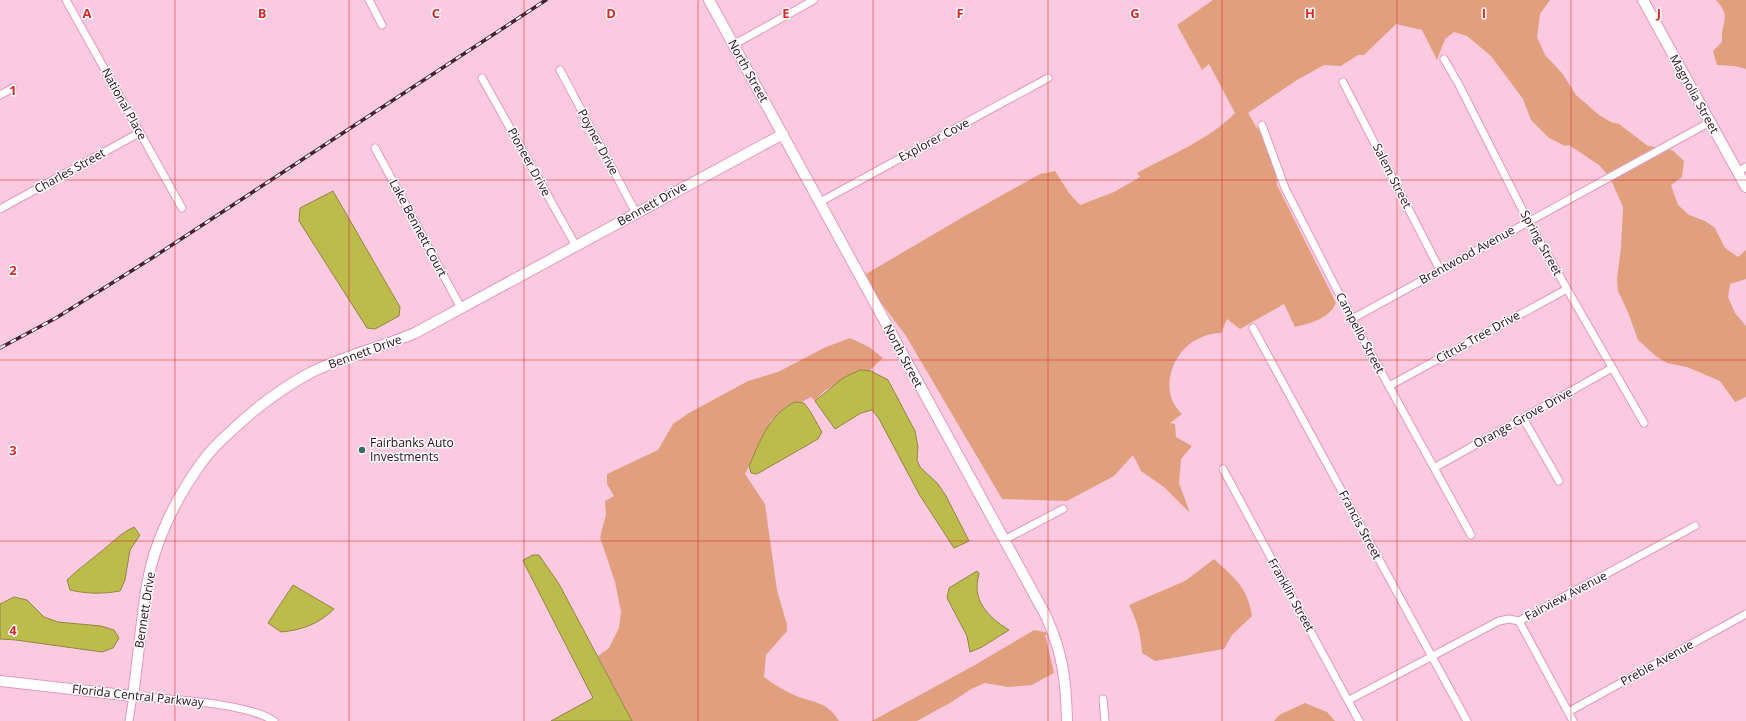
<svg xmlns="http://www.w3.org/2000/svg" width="1746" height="721" font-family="'Open Sans',sans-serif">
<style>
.green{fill:#e0a07e}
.water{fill:#bcbb4c;stroke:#90873e}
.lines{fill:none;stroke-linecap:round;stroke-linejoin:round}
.street-casing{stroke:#e497bd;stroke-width:9}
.secondary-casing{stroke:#e497bd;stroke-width:12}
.street{stroke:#fff;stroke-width:7}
.secondary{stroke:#fff;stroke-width:10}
.rail-casing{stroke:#402231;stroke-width:3.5}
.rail{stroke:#fbfbfb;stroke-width:2;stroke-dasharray:6;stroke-linecap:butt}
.grid{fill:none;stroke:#d62828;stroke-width:1;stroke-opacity:0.55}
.poi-dot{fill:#34705c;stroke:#fbfbfb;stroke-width:1.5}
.labels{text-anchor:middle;stroke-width:3;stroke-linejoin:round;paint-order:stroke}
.street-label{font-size:12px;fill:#290d1c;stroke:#fbfbfb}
.poi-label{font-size:12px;fill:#290d1c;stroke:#fbfbfb;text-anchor:start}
.grid-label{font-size:13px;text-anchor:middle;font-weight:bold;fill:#d62828;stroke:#fbfbfb;stroke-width:3;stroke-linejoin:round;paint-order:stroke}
</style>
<rect width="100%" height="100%" fill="#fbcae1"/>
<!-- green -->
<path class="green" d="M1213 0H1550L1540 14 1537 37 1545 55 1562 73 1576 95 1599 115 1611 122 1619 124 1648 146 1656 147 1607 174 1599 165 1569 145 1565 146 1549 138 1531 120 1523 99 1491 56 1467 36 1454 32 1445 39 1437 60 1422 30 1396 24 1364 55H1358L1341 66 1324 65 1297 80 1248 113 1257 128 1259 129C1267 146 1277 166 1277 185L1336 303C1329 319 1311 323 1295 327L1284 304 1240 329 1227 319 1221 333C1210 333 1200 337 1191 343 1169 359 1160 394 1182 414L1170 423 1175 424 1176 437 1192 446 1181 459 1179 483 1190 513 1164 487 1141 471 1133 455 1114 476 1067 501 1002 499 906 336 876 296 866 274 963 217 1040 174 1055 171 1069 193 1080 205 1114 192 1140 177 1137 173C1170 155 1209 140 1235 113L1209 64 1202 70 1177 25Z
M1716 0H1746V69L1735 66 1717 65 1713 51 1722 42C1720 22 1733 18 1716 0Z
M1668 149 1672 150 1684 161 1682 177 1671 185 1678 205 1689 215 1705 221 1715 228 1725 248 1738 257 1746 250V279L1730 284 1728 297 1735 313 1746 326V397L1735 402 1720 381 1687 367 1667 363 1657 357 1638 340 1628 312 1618 291 1617 279 1621 248 1623 207 1611 180Z
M850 338 869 347 883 358 869 371 860 370 824 391 815 401 811 397 800 403 795 402 785 407 771 420 745 474 765 504 777 590 787 625V631L766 655 764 677C773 684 783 690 794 695 813 703 827 701 839 721H632L598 656 609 648 619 628 621 612 615 582 600 537 606 515 605 501 614 496 607 484V474L658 450 673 424 689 413 748 381 778 372 826 347Z
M1214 559C1234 578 1248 587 1252 616L1232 635 1224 649 1155 661 1142 653C1141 635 1137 621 1129 605L1185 581Z
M1034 630 1049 633 1045 635 1054 673 1032 685 1008 687 985 683 971 689 950 703 917 721H872L975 665Z
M1305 703 1327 712 1335 721H1274L1279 715Z"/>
<!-- water -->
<path class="water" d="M333 191 400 307 399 316 375 329 367 328 299 221 300 208Z
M860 370 871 371 888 380 915 431 918 447 917 460 920 467 938 484 946 496 969 541 954 548 919 494 878 417 872 410 861 413 835 429 815 401 843 378Z
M795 402 804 403 810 411 822 432 818 439 757 474 751 473 749 466C760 441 769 414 795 402Z
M134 527 140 535 130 550 125 580 120 591C103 594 87 594 70 590L67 580C78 569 91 560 103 550 115 540 120 534 134 527Z
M533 555H539L559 584 632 721H551L593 698 524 563 523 560Z
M977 571 979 574C971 600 988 617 1009 630L982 647 970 652 967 636 947 598 949 588Z
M293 585 334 609C319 624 302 630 281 632L268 623Z
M14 597 27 600 44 617 58 622 101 626 114 630 119 638 113 648 102 652 16 640 0 639V604Z"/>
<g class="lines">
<!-- street casing -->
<g class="street-casing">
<path id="street" d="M66 0 182 208
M369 0 382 25
M733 45 814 0
M1444 59 1458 83 1528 221 1644 423
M560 70 636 213
M482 78 576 246
M1343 82 1440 270
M0 95 13 88
M1262 125 1285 188 1352 319 1471 535
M375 148 461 308
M1737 172 1746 167
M820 202 1048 78
M0 209 139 133
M1352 319 1710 122
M1253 328 1467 721
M1389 386 1567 289
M1523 418 1559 481
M1434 468 1612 368
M1223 469 1359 721
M1004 540 1063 509
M1519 621 1573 721
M1103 699 1105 721
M1349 700 1499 621 1509 619 1519 621 1695 526
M1568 712 1746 614
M129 721 133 696C169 700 245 702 274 721"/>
</g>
<!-- secondary casing -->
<g class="secondary-casing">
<path id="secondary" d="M709 0 1046 616C1063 654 1066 680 1067 721
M1643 0 1746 187
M0 681 133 696C138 660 141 622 147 585 154 542 176 498 202 462 209 452 219 442 229 433 253 410 279 390 308 374 342 356 380 348 415 333L783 134"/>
</g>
<!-- street -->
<use href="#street" class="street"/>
<!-- secondary -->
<use href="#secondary" class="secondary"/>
<!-- rail casing -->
<g class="rail-casing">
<path id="rail" d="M0 348 56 318 152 258 546 0"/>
</g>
<!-- rail -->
<use href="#rail" class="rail"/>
</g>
<!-- grid -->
<path class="grid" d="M175 0V721M349 0V721M524 0V721M698 0V721M873 0V721M1048 0V721M1222 0V721M1397 0V721M1571 0V721M0 180H1746M0 360H1746M0 541H1746"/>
<!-- markers -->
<circle class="poi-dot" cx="362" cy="450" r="4"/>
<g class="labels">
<!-- street labels -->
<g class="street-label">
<text transform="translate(748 71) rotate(61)" y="4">North Street</text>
<text transform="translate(1694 94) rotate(61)" y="4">Magnolia Street</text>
<text transform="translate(124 104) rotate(61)" y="4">National Place</text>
<text transform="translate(934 140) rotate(-28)" y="4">Explorer Cove</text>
<text transform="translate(598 142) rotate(62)" y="4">Poyner Drive</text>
<text transform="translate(529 162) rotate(61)" y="4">Pioneer Drive</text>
<text transform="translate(70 171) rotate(-29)" y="4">Charles Street</text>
<text transform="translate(1392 176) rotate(63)" y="4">Salem Street</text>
<text transform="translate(652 204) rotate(-29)" y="4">Bennett Drive</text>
<text transform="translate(418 228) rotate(62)" y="4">Lake Bennett Court</text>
<text transform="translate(1541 243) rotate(61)" y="4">Spring Street</text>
<text transform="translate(1467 255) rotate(-29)" y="4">Brentwood Avenue</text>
<text transform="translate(1360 333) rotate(62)" y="4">Campello Street</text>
<text transform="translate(1478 337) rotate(-29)" y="4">Citrus Tree Drive</text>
<text transform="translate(365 352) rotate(-20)" y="4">Bennett Drive</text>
<text transform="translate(903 356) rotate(62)" y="4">North Street</text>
<text transform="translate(1523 418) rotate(-29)" y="4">Orange Grove Drive</text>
<text transform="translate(1360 525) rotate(62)" y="4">Francis Street</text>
<text transform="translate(1291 595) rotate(61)" y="4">Franklin Street</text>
<text transform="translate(1566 596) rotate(-28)" y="4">Fairview Avenue</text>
<text transform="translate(145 610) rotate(-81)" y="4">Bennett Drive</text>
<text transform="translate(1657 663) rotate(-29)" y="4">Preble Avenue</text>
<text transform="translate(138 696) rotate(6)" y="4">Florida Central Parkway</text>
</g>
<!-- poi labels -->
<g class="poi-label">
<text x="370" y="447">Fairbanks Auto<tspan x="370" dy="14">Investments</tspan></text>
</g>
</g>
<g class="grid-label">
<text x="87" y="18">A</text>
<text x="262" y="18">B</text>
<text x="436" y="18">C</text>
<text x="611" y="18">D</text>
<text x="786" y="18">E</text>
<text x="960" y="18">F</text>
<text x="1135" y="18">G</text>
<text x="1310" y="18">H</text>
<text x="1484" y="18">I</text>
<text x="1659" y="18">J</text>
<text x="13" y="95">1</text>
<text x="13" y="275">2</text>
<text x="13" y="455">3</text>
<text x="13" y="635">4</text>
</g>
</svg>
